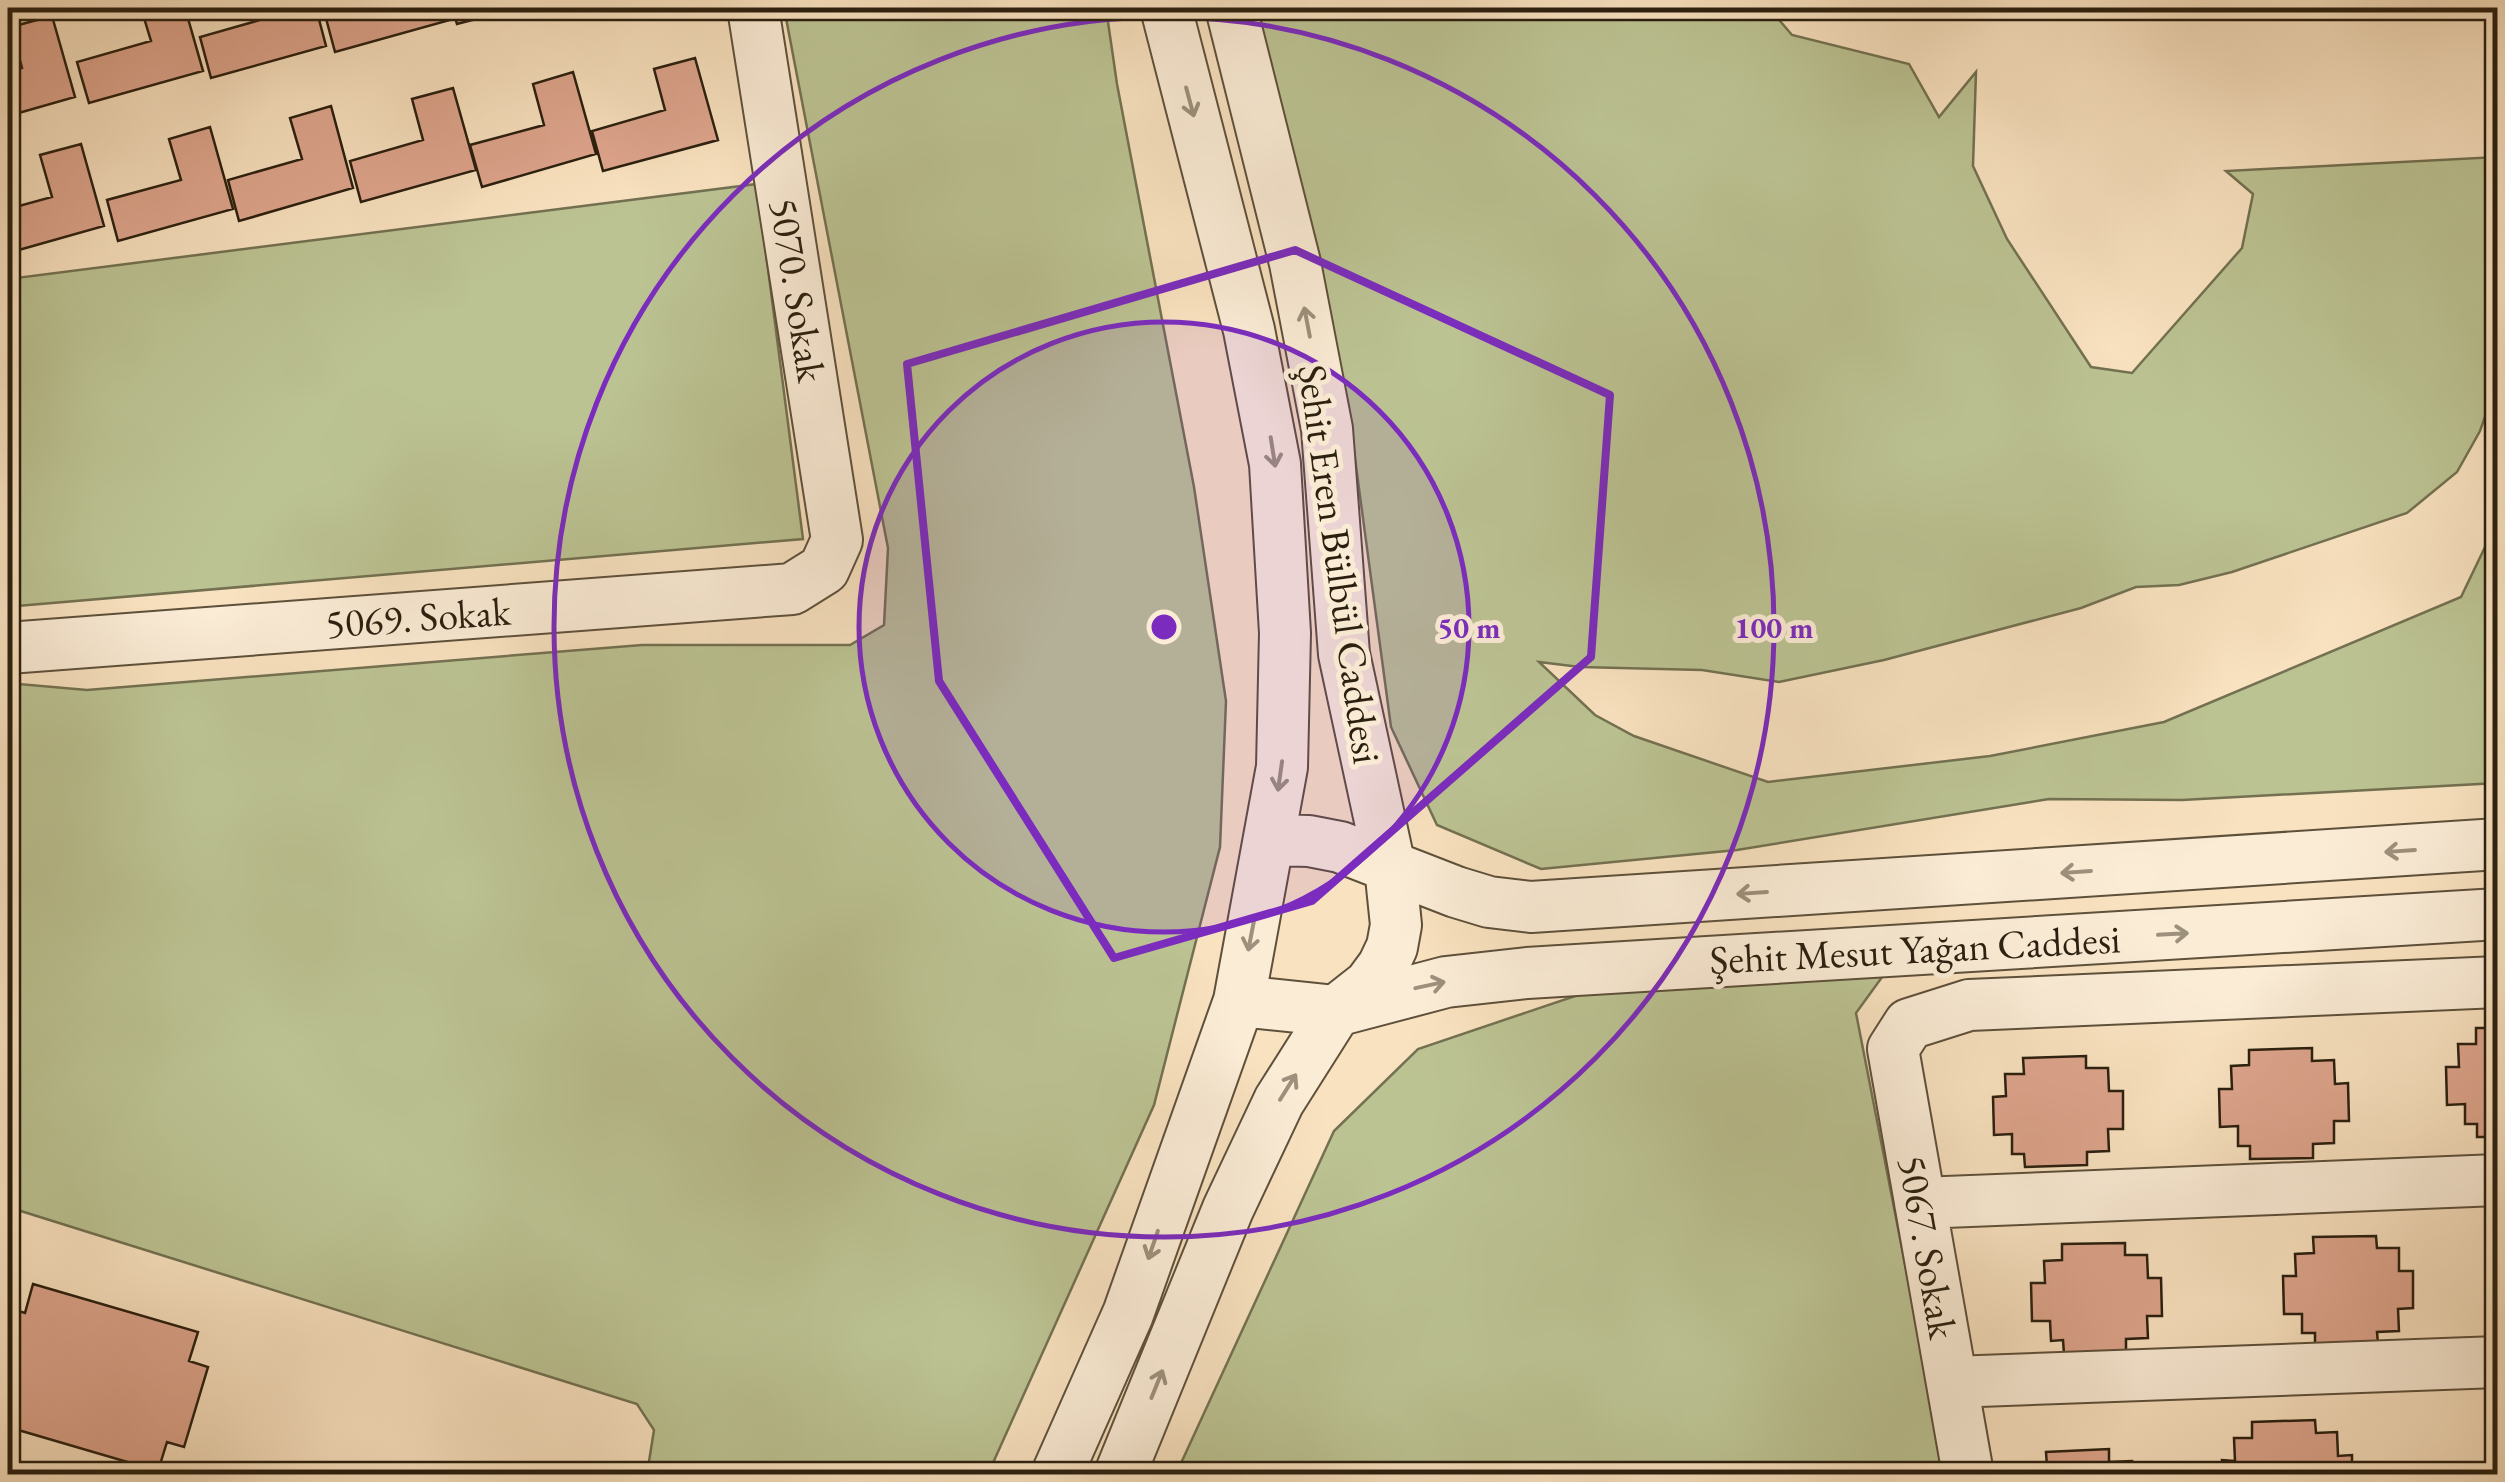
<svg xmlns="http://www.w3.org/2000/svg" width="2505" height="1482" font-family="'EB Garamond',serif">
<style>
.green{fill:#bcc393;stroke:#737151;stroke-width:2.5}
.building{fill:#dea58d;stroke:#2a1f0f;stroke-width:2.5}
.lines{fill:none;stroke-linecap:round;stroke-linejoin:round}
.minor-casing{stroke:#5e503b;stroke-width:54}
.minor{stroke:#fbecd6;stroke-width:50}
.oneway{stroke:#9d907c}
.marked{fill:none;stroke:#7b2cbf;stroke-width:8;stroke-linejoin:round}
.ring{fill:none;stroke:#7b2cbf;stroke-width:5}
.labels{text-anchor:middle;stroke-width:10;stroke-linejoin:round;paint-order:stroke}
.street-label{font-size:40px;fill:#2a1f0f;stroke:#fbecd6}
.centre{fill:#7b2cbf;stroke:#fbecd6;stroke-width:5}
.ring-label{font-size:30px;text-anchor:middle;font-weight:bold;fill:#7b2cbf;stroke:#fbecd6;stroke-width:10;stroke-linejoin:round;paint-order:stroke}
</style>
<rect width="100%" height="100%" fill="#f9e2c0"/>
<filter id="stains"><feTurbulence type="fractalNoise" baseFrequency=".002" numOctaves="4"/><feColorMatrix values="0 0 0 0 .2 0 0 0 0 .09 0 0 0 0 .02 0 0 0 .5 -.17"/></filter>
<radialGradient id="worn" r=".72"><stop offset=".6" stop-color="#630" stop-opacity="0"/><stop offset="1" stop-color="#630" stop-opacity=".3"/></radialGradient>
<!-- green -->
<path class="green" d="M784 8H1106L1117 84 1194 487 1226 701 1220 847 1154 1105 988 1474H647L654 1430 637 1404 8 1207V683L87 690 642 645H850L884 625 888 548Z
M1248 8H1769L1792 35 1909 64 1939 117 1976 72 1973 166 2007 239 2091 367 2132 373 2242 248 2253 194 2226 171 2497 157 2495 388 2480 431 2457 472 2407 513 2232 572 2179 585 2136 587 2081 608 1884 660 1779 682 1702 670 1580 667 1539 662 1595 715 1634 736 1768 782 1990 756 2164 722 2461 597 2497 522V783L2182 800 2049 799 1737 850 1541 869 1437 825 1391 727 1349 414Z
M757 184 803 539 17 606 8 604V279Z
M1885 973 1856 1013 1946 1474H1176L1334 1131 1418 1049 1584 993Z"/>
<!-- building -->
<path class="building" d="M141 8H185L203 71 89 103 77 62 151 41Z
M271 8H316L326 46 211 78 200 37 274 16Z
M336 8H446L450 20 335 52 324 11Z
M452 8H518L457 24Z
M52 16 75 97 8 116V72L22 68 11 27Z
M695 58 718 140 603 171 592 131 665 110 654 69Z
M573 72 596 154 482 187 470 145 544 125 533 84Z
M453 88 476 170 361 202 350 161 423 140 412 99Z
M331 106 353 188 239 221 228 180 302 159 290 118Z
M210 127 233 209 118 241 107 200 181 180 169 139Z
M81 144 104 226 8 253V209L52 197 40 155Z
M2476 1028H2498V1137H2477V1124H2465V1104L2447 1105 2446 1067H2459L2458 1044H2476Z
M2312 1048V1061L2334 1060 2335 1084 2348 1083 2349 1121H2334V1143L2313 1144V1158L2250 1159V1146H2238V1126L2220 1127 2219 1089H2232L2231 1066 2249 1065V1050Z
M2086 1056V1068H2108L2109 1091H2123V1129H2108L2109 1151 2087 1152V1165L2025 1167 2024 1154H2012V1134L1994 1135 1993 1097 2006 1096 2005 1074H2024L2023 1058Z
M2376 1236 2377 1248H2399V1271H2413V1308L2398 1309 2399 1331 2377 1332 2378 1344 2315 1346V1333H2302V1314H2284L2283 1276H2296L2295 1254 2314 1253 2313 1237Z
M2125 1243V1255H2147L2148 1278H2161L2162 1316H2147L2148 1338 2126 1339V1352L2064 1354 2063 1340 2051 1341 2050 1321H2032L2031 1283H2045L2044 1261 2062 1260V1244Z
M33 1284 198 1332 189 1361 208 1367 184 1447 167 1442 158 1471 8 1427V1308L25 1313Z
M2315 1420 2316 1433 2337 1432 2338 1456 2352 1455V1474H2222V1460L2235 1461 2234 1438H2252V1422Z
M2109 1449V1462L2132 1461V1474H2029V1468L2047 1467 2046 1452Z"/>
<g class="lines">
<!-- minor casing -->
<g class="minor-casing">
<path id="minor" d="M8 648 792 589 824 569 837 540 753 8
M1270 840 1309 841 1340 847 1456 892 1489 902 1531 907 2498 844
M1239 1001 1336 1011 1446 982 1527 973 2498 914
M1920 1203 2498 1180
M1952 1382 2498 1362
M1057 1474 1128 1314 1239 1001 1282 767 1285 633 1275 464 1249 330 1166 8
M1120 1474 1228 1209 1279 1101 1336 1011 1369 985 1383 966 1392 947 1396 925 1390 867 1344 654 1327 429 1295 263 1231 8
M1968 1474 1893 1049 1909 1024 1969 1005 2498 982"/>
</g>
<!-- minor -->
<use href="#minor" class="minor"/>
</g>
<!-- one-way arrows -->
<defs><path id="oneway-shaft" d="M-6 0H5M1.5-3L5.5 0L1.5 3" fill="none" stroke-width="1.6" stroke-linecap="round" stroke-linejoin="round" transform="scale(2.5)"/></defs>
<g class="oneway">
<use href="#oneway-shaft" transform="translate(1190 102) rotate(75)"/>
<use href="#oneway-shaft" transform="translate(1307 322) rotate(-101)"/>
<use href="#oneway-shaft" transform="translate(1273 452) rotate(81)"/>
<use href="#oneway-shaft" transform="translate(1280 776) rotate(98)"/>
<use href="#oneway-shaft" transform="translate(2400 851) rotate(176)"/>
<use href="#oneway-shaft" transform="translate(2076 872) rotate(176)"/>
<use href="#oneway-shaft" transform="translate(1752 893) rotate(176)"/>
<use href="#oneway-shaft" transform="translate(2173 934) rotate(-3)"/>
<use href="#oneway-shaft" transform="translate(1251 936) rotate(101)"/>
<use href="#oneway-shaft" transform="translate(1430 985) rotate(-12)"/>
<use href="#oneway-shaft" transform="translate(1288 1087) rotate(-58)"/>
<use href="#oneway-shaft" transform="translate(1153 1245) rotate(109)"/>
<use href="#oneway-shaft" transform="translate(1157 1384) rotate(-68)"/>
</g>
<!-- marked area -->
<path class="marked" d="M1295 250 1610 395 1591 657 1312 901 1114 958 939 681 907 364Z"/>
<!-- distance rings -->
<circle cx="1164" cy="627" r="305" fill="#7b2cbf" fill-opacity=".12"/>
<g class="ring">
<circle cx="1164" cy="627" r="305"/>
<circle cx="1164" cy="627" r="610"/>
</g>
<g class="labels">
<!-- street labels -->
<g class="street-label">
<text transform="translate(798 290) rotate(81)" y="14">5070. Sokak</text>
<text transform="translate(1340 564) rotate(82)" y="14">Şehit Eren Bülbül Caddesi</text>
<text transform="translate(418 617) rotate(-4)" y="14">5069. Sokak</text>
<text transform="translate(1915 949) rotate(-3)" y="14">Şehit Mesut Yağan Caddesi</text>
<text transform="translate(1928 1247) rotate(80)" y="14">5067. Sokak</text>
</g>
</g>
<circle cx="1164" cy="627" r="15" class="centre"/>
<g class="ring-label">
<text x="1469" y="638">50 m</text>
<text x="1774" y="638">100 m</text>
</g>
<!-- margin -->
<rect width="2505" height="1482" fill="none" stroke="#f9e2c0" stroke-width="40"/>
<rect x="10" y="10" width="2485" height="1462" fill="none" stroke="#2a1f0f" stroke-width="5"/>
<rect x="20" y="20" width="2465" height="1442" fill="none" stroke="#2a1f0f" stroke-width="2.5"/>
<rect width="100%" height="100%" filter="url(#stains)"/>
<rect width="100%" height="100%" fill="url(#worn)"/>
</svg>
